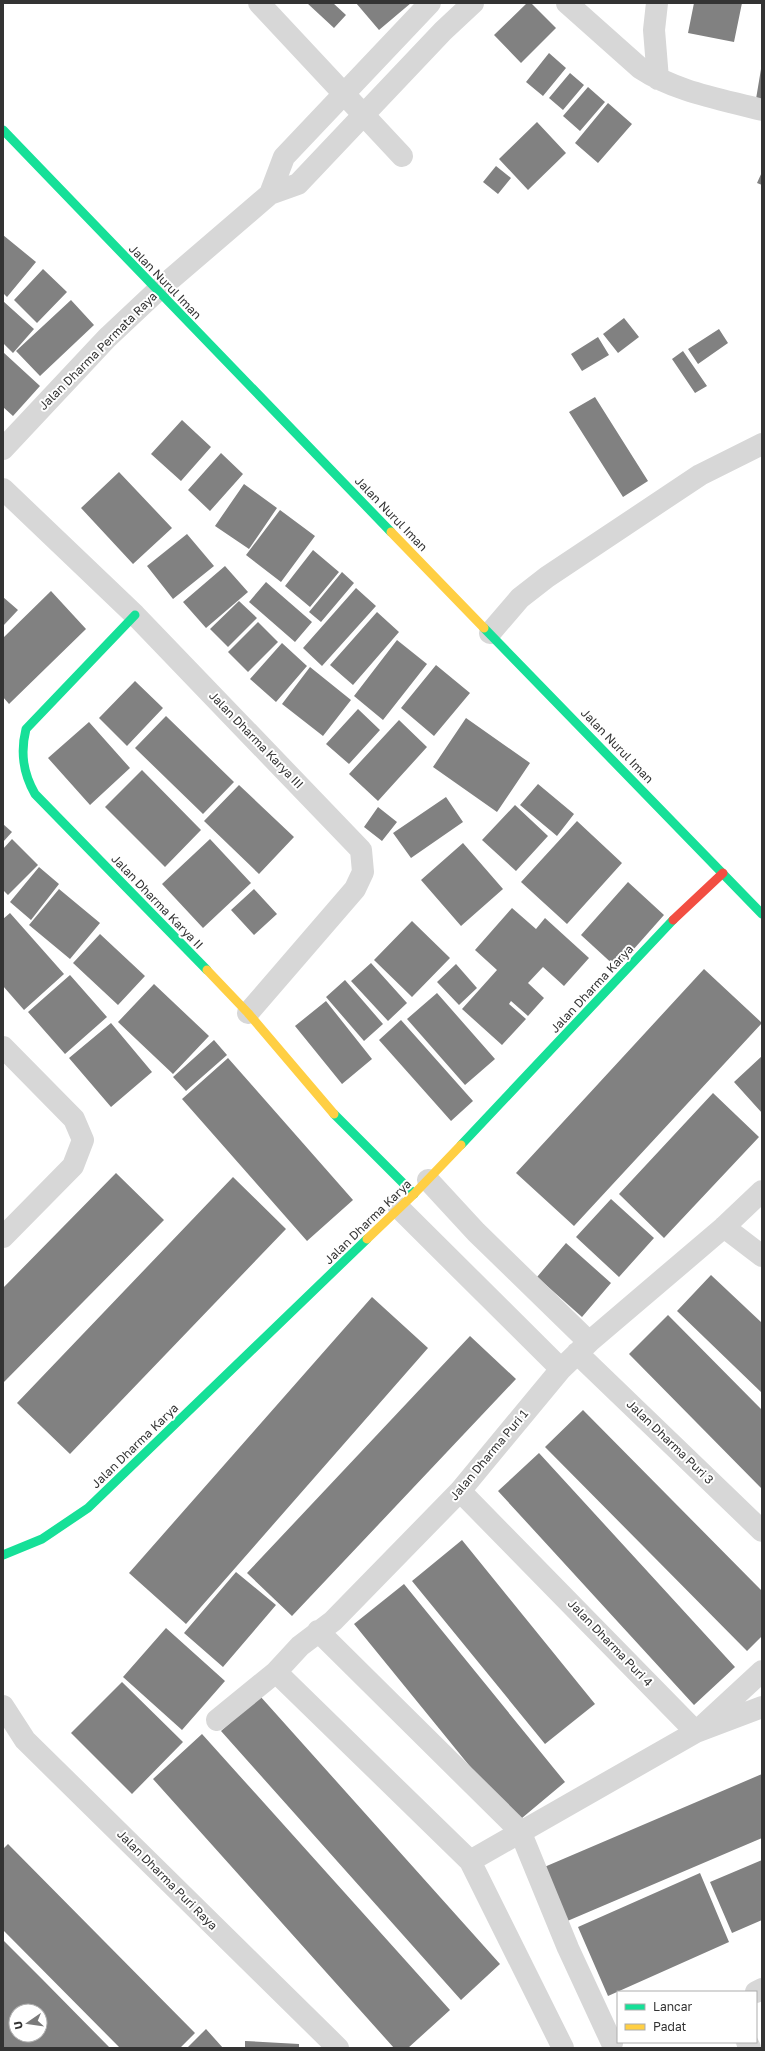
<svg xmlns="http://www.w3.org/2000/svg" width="765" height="2051" font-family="'Golos Text',sans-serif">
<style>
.building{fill:#818181;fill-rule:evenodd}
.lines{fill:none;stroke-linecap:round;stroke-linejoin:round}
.street{stroke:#d7d7d7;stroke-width:22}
.fast{stroke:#16e098;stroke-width:9}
.slow{stroke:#ffcf43;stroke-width:9}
.jam{stroke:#f24e42;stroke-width:9}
.labels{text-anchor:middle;stroke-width:4;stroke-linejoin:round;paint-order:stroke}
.street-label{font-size:12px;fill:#333;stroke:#fff}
</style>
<rect width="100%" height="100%" fill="#fff"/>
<!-- building -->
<path class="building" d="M307 3H333L346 15 334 28Z
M356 3H411L379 30Z
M527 3H531L556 28 521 63 494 35Z
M694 3H742L734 42 688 33Z
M549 53 566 68 543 96 526 82Z
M761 69H762V99H756Z
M570 73 584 85 563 110 549 98Z
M588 87 605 102 580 131 563 116Z
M608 103 632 124 598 163 575 143Z
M537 122 566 153 528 190 499 159Z
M496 166 511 178 498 194 483 182Z
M762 172V185L757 183Z
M3 235 36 262 7 297 3 293Z
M43 269 67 292 37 323 14 300Z
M71 300 94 325 40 376 16 351Z
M3 301 34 329 13 353 3 343Z
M624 318 639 337 618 353 603 334Z
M719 329 728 343 698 364 688 349Z
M598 337 609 355 582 371 571 354Z
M683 351 707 386 695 393 672 359Z
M3 352 40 386 13 416 3 407Z
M595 397 648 481 623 497 569 412Z
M182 420 211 447 181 481 151 454Z
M221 453 243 474 210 511 188 490Z
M119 472 172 528 133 564 81 508Z
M244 484 277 508 249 549 215 526Z
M280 510 315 536 281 582 246 555Z
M187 534 214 566 173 599 147 566Z
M313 550 339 572 310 607 285 586Z
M225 566 248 592 206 628 183 602Z
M342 572 354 583 321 622 309 612Z
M266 582 312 622 295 642 249 602Z
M356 588 376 606 322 666 303 648Z
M51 591 86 629 9 704 3 697V638Z
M3 597 18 610 3 626Z
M239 601 257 618 228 647 210 629Z
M377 612 399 632 353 685 330 665Z
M258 622 278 642 248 672 228 652Z
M397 640 427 664 383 720 354 696Z
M282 643 307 666 276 702 250 679Z
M436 665 470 693 434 736 401 708Z
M310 667 351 700 323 736 282 704Z
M135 681 163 708 127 746 99 718Z
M358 709 380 730 349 764 326 744Z
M166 716 234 782 203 814 135 748Z
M466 718 530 763 497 812 433 767Z
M399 720 427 747 378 801 349 774Z
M89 722 130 768 90 805 48 758Z
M142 770 201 830 165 867 105 807Z
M538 784 574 814 557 836 520 805Z
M239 785 294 837 259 874 204 821Z
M446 797 463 822 411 858 393 833Z
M515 805 548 836 516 871 482 840Z
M378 807 397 822 382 841 364 827Z
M577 821 622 863 567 924 521 882Z
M3 824 12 832 3 842Z
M12 839 38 865 8 895 3 890V849Z
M210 839 251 883 203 928 162 884Z
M463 843 503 889 461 926 421 880Z
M39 867 59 884 31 920 10 902Z
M628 882 664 915 617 968 581 935Z
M59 889 100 923 70 959 29 925Z
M254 889 277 914 254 935 231 910Z
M512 908 536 929 545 918 589 958 564 986 543 967 528 983 544 998 528 1016 511 1001 509 1004 526 1019 502 1045 462 1009 497 970 475 950Z
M10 913 64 974 24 1010 3 986V919Z
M412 921 450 958 412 997 374 960Z
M100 934 145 976 118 1005 73 963Z
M371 963 407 1003 388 1021 351 981Z
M456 964 477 988 459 1005 437 982Z
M704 969 762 1023 574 1226 516 1173Z
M70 975 107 1017 65 1054 28 1012Z
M345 980 383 1024 364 1041 326 997Z
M154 984 209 1036 173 1074 118 1022Z
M437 993 495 1059 465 1085 407 1019Z
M326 1001 372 1059 342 1084 295 1026Z
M401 1020 473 1101 451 1121 379 1040Z
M111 1023 152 1072 111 1107 69 1058Z
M214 1040 227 1055 186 1091 173 1077Z
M762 1056V1113L734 1082Z
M228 1058 353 1200 307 1241 182 1099Z
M713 1093 759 1137 664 1238 619 1194Z
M116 1173 164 1220 3 1383V1288Z
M233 1177 286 1229 70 1454 17 1403Z
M611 1199 654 1238 619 1277 576 1237Z
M566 1243 611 1283 582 1317 537 1277Z
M711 1275 762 1323V1393L677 1311Z
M372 1297 428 1348 186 1624 129 1573Z
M668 1315 762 1410V1489L629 1354Z
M470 1336 516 1379 292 1616 247 1573Z
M583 1410 762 1591V1636L747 1651 545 1447Z
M539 1453 735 1667 694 1705 498 1491Z
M462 1540 595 1704 545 1744 412 1581Z
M236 1572 276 1605 223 1667 184 1633Z
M404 1584 565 1782 516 1823 354 1624Z
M166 1628 225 1681 182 1730 123 1677Z
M122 1682 183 1742 132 1794 71 1733Z
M260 1696 500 1964 461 2000 221 1731Z
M202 1734 450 2010 408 2048H394L153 1779Z
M762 1774V1838L565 1922 542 1868Z
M8 1844 195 2033 180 2048H120L3 1930V1849Z
M762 1860V1920L732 1933 710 1882Z
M700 1873 729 1942 608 1996 578 1927Z
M3 1940 42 1979 110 2048H3ZM16 2011H40V2035H16Z
M206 2029 223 2048H187Z
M245 2041 299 2044V2048H245Z"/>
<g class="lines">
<!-- street -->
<path class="street" d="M259 3 402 156
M567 3 640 68C676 92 721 99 762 110
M657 3 654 30 658 79
M270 194 284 157 430 3
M3 449 107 338 157 291 270 194 298 184 443 31 473 3
M3 489 135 615 361 850 363 872 355 889 248 1013
M490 633 520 598 547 577 700 475 762 444
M3 1047 74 1119 83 1140 73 1166 3 1237
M428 1180 476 1232 589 1342
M399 1208 561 1369
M724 1227 762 1256
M577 1353 762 1531
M460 1491 696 1732 762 1671
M318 1631 520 1831 568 1948 612 2043
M276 1672 470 1861 563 2048
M3 1706 25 1740 338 2048
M217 1720 276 1672 300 1646 333 1621 460 1491 561 1369 589 1342 724 1227 762 1191
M470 1861 696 1732 762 1707
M756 1992 762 1989
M747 2042 750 2048"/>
<!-- fast -->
<path class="fast" d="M3 130 391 532
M135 615 26 729C20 753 23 773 35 794L207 970
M484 628 762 914
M334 1114 414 1194
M461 1145 673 920
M3 1555 42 1539 88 1508 367 1239"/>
<!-- slow -->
<path class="slow" d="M391 532 484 628
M207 970 248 1013 334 1114
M367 1239 414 1194 461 1145"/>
<!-- jam -->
<path class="jam" d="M673 920 723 873"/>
</g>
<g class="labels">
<!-- street labels -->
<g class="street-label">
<text transform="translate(165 282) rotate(46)" y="4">Jalan Nurul Iman</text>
<text transform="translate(98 351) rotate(-45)" y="4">Jalan Dharma Permata Raya</text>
<text transform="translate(391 514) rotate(46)" y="4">Jalan Nurul Iman</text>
<text transform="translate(256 740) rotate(46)" y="4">Jalan Dharma Karya III</text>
<text transform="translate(617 746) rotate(46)" y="4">Jalan Nurul Iman</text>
<text transform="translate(157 902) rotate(46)" y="4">Jalan Dharma Karya II</text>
<text transform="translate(592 989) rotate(-47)" y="4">Jalan Dharma Karya</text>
<text transform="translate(368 1222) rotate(-44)" y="4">Jalan Dharma Karya</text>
<text transform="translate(670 1442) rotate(44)" y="4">Jalan Dharma Puri 3</text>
<text transform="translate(135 1446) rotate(-44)" y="4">Jalan Dharma Karya</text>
<text transform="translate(489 1455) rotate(-50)" y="4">Jalan Dharma Puri 1</text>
<text transform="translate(610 1643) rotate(46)" y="4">Jalan Dharma Puri 4</text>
<text transform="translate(167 1880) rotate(45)" y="4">Jalan Dharma Puri Raya</text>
</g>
</g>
<!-- border -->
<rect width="765" height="2051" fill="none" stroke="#333333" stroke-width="8"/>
<!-- legend -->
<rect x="617" y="1991" width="140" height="52" fill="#ffffff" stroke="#adadad"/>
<rect x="625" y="2004" width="20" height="6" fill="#16e098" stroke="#adadad"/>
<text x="653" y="2011" font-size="12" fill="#333333">Lancar</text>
<rect x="625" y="2024" width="20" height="6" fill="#ffcf43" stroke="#adadad"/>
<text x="653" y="2031" font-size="12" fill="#333333">Padat</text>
<!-- north arrow -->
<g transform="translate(28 2023) rotate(257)"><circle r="19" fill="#ffffff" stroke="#adadad"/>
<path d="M0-3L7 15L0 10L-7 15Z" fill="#7a7a7a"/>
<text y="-6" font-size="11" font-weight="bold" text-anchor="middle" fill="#333333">U</text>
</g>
</svg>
